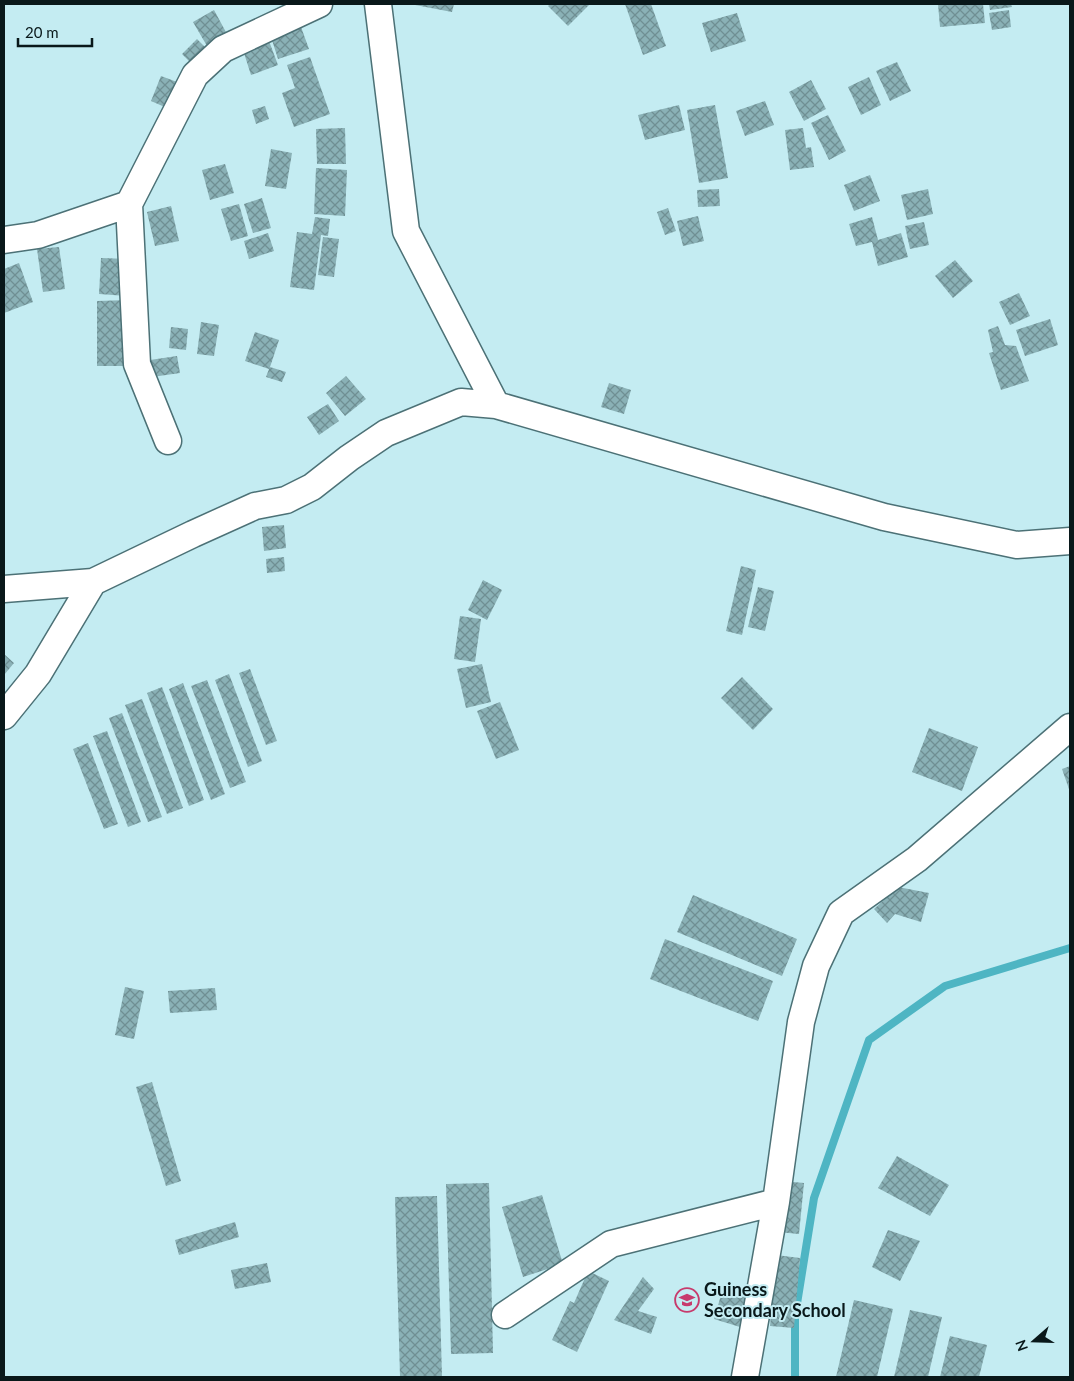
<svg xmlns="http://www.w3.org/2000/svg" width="1074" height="1381" font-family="Lato,sans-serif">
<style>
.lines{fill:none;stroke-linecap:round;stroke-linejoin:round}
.stream{stroke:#4eb5c3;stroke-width:8}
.building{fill:url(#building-cross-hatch)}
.minor-casing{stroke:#4c7176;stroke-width:29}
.minor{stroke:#fff;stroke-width:26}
.labels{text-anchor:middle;stroke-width:4;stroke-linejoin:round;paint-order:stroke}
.poi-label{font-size:18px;font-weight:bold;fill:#09181a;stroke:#c4ecf2;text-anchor:start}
</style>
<defs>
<pattern id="building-cross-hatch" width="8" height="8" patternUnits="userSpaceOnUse" patternTransform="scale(1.25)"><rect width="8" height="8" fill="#8ab1b6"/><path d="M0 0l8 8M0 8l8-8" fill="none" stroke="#6f8f93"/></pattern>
</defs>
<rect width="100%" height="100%" fill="#c4ecf2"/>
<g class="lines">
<!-- stream -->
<path class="stream" d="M795 1377V1316L814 1198 869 1040 945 986 1070 948"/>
</g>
<!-- building -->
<path class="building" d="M410 4H454L452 12Z
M550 4H590L568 26 548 6Z
M625 4H651L666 46 643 55Z
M938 4H983L985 23 940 27Z
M989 4H1011L1012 7 990 10Z
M214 10 227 34 207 46 193 22Z
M1009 10 1011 27 992 30 989 13Z
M737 13 746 41 711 52 702 23Z
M301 27 309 49 278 59 271 37Z
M197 39 206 48 191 63 182 54Z
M269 41 278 65 251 75 243 50Z
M310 57 330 114 294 127 282 93 295 88 287 65Z
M897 62 911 91 890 101 876 71Z
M161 76 177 82 167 108 151 101Z
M869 77 881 105 861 115 848 87Z
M811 80 826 109 804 121 789 92Z
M765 101 774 125 745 136 736 111Z
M679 105 685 130 645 140 638 115Z
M715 105 728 178 699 183 687 110Z
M265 106 269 119 256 124 252 110Z
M828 115 846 151 829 160 811 123Z
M345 128 346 164H317L316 129Z
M803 128 806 148 811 147 814 167 790 170 785 130Z
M271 149 292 153 286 189 265 186Z
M225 164 234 193 210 200 202 170Z
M316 168 347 170 345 216 314 214Z
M870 175 880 201 854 211 844 185Z
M719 189 720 206 698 207 697 190Z
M928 189 933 214 907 220 901 195Z
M262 198 271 228 253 233 244 204Z
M239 204 248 236 231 241 221 209Z
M171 206 179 241 155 246 147 212Z
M668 208 676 231 665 235 657 212Z
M698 216 704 241 683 246 677 221Z
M315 217 330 219 328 236 321 235 314 290 290 287 297 232 312 234Z
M872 217 878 240 901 233 908 257 878 266 872 242 856 246 849 224Z
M924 222 929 245 910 249 905 226Z
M268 233 274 251 249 259 244 241Z
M323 237 339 239 334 277 318 275Z
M59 247 65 289 43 292 37 249Z
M101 258 129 259 127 296 99 294Z
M955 260 973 281 953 298 935 276Z
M19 263 33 302 4 313V269Z
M1019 293 1030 316 1010 325 999 302Z
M129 300 130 366H97V301Z
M1050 319 1058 345 1025 356 1016 330Z
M201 322 219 325 214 356 197 354Z
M998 326 1005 345 1016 346 1029 381 1001 390 989 353 993 352 988 330Z
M171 327 188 329 186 350 169 348Z
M255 332 279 340 270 367 286 372 282 382 266 377 269 369 245 361Z
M177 356 180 373 152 377 150 360Z
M346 376 366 399 345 416 326 393Z
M609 383 631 390 624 414 601 407Z
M328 404 339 421 319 435 307 417Z
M284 525 286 548 264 551 262 527Z
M284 557 285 571 267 573 266 559Z
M741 566 756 570 742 635 726 631Z
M483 580 502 590 487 620 468 610Z
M758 587 774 591 765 631 748 627Z
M460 616 481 619 475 662 454 659Z
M4 654 14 663 4 675Z
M482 664 491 702 466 708 457 669Z
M250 669 277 741 266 745 239 673Z
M229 674 262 761 248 767 215 680Z
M742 677 773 709 753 730 721 698Z
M207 680 246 782 230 788 191 686Z
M183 683 225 794 211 800 169 689Z
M162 687 204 800 189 806 147 693Z
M142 699 183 808 167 814 125 705Z
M500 702 519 750 496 759 477 711Z
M122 713 162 817 148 822 109 718Z
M929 728 978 747 962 791 912 772Z
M107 731 141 822 128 827 93 736Z
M88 743 118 824 104 829 73 749Z
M1070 766V792L1062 769Z
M898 887 929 893 921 922 895 914 887 923 874 909Z
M693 895 797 939 782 976 677 932Z
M665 939 773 981 758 1021 650 979Z
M125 987 144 991 134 1039 115 1035Z
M215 988 217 1010 170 1013 168 991Z
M152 1082 181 1181 166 1186 136 1087Z
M897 1156 949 1185 930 1216 878 1188Z
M783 1181 804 1183 799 1234 778 1232Z
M489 1183 493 1353 451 1354 446 1184Z
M542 1195 563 1264 523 1277 502 1207Z
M437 1196 442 1377H400L395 1197Z
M235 1222 239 1237 179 1255 175 1240Z
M888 1230 920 1241 900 1281 872 1267Z
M776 1255 800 1258 794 1328 770 1326Z
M267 1263 271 1282 235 1289 231 1270Z
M588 1271 609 1281 577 1352 552 1340 570 1301 574 1303Z
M643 1277 654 1289 638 1311 657 1317 651 1334 614 1320Z
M724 1285 750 1293 740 1327 714 1319Z
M854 1300 893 1309 877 1377H836Z
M910 1310 942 1317 928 1377H894Z
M950 1336 987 1345 979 1377H940Z"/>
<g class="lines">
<!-- minor casing -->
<g class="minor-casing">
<path id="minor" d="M378 4 406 231 496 405
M4 240 38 235 129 204
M168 441 137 364 129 204 195 75 223 49 319 4
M4 589 93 582
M4 716 38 674 93 582 193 534 255 506 286 500 312 487 349 458 386 433 461 402 496 405 884 517 1017 545 1070 541
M505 1315 611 1244 776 1202
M745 1377 776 1202 801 1022 816 966 841 913 917 859 1070 727"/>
</g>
<!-- minor -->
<use href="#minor" class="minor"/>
</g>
<!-- icons -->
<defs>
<g id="school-ring" transform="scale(1.25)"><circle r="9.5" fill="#c4ecf2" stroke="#c73a6c" stroke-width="1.5"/><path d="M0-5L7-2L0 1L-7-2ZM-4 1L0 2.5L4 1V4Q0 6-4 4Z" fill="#c73a6c"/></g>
</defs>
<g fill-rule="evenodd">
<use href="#school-ring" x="687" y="1300"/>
</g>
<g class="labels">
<!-- poi labels -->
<g class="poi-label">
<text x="704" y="1296">Guiness<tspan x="704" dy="21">Secondary School</tspan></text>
</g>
</g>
<!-- border -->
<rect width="1074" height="1381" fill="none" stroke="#09181a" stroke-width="10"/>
<!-- north arrow -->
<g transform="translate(1034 1341) rotate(250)" stroke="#c4ecf2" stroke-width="4" paint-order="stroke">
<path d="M0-4L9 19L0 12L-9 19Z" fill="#09181a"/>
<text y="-8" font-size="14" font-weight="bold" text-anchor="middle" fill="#09181a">N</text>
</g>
<!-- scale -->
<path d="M18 38v8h74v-8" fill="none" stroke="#09181a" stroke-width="2.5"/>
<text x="25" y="38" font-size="15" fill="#09181a" stroke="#c4ecf2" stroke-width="4" paint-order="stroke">20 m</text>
</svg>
